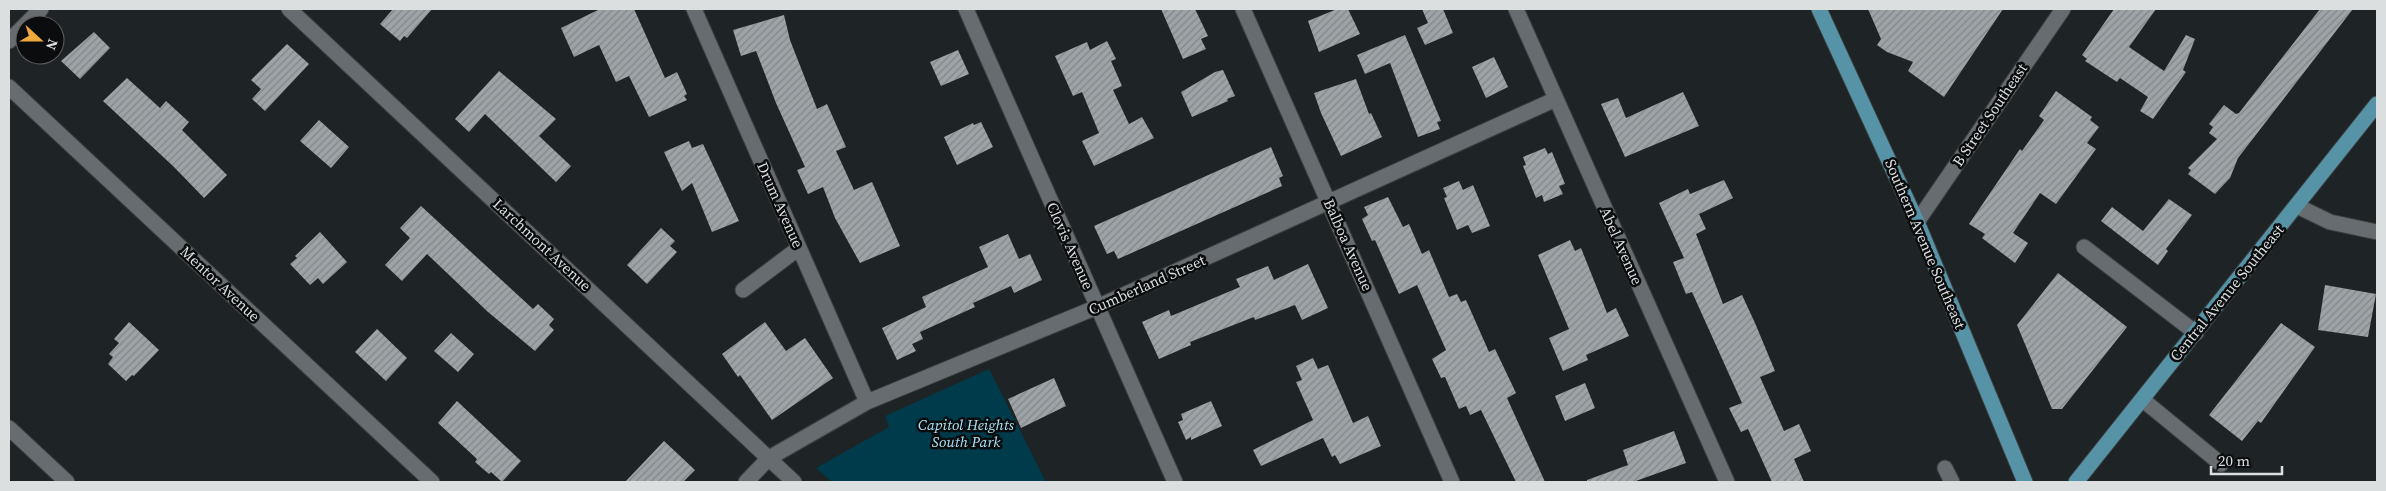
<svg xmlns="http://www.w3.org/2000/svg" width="2386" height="491" font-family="'Source Serif 4',serif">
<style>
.green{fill:#003b4c}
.building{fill:url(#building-hatch)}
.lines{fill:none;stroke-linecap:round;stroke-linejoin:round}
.minor-casing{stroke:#3b3f40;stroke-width:17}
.major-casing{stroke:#3b3f40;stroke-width:17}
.minor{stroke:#666c6f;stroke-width:15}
.major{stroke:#5793a7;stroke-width:15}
.labels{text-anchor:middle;stroke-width:5;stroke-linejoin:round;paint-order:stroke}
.street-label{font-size:15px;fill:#dbdfe0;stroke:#0a0c0d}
.park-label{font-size:15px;font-style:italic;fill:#aee2f5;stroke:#0a0c0d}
</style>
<defs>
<pattern id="building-hatch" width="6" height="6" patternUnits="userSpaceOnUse" patternTransform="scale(1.25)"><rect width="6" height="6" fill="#9da3a6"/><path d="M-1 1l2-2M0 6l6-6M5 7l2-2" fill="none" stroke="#828688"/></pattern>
</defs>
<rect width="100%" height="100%" fill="#1e2325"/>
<!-- green -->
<path class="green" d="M989 369 1046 482H832L816 468 889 427 885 416Z"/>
<!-- building -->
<path class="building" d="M393 9H432L407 38 404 36 400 41 380 24Z
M600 9H634L665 78 677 72 687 94 684 96 687 100 649 117 629 76 616 82 599 45 574 57 561 28Z
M1161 9H1195L1208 36 1201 39 1206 49 1183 59Z
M1337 9H1348L1360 34 1319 52 1308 21Z
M1422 9H1443L1453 33 1425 45 1417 28 1428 23Z
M1868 9H2003L1944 97 1908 71 1913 62 1887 52 1877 45 1881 39Z
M2114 9H2156L2129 47 2164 71 2186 35 2195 39 2183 70 2186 72 2153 119 2140 111 2148 97 2120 78 2117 82 2085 61 2087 59 2082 55Z
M2320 9H2353L2238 158 2230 178 2215 194 2188 174 2191 170 2188 168 2217 139 2209 133 2213 127 2209 124 2224 105 2236 114 2239 113Z
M784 15 790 40 817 109 827 104 846 147 836 151 854 190 872 182 900 246 860 263 835 218 823 187 808 194 797 170 805 167 776 103 756 51 741 56 733 30Z
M94 32 110 48 80 79 61 61Z
M1405 35 1441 121 1437 122 1440 129 1418 137 1390 63 1365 74 1357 55Z
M1107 41 1116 59 1111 61 1122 86 1113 90 1129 124 1142 117 1154 138 1094 166 1082 141 1099 133 1082 92 1073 96 1055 56 1087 42 1090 50Z
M287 44 309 64 265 111 252 99 261 89 251 80Z
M958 50 969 74 941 86 930 62Z
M1494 57 1508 87 1486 98 1472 67Z
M1223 70 1235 96 1227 99 1228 101 1192 117 1181 92 1215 72Z
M499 71 556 119 539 136 571 166 556 182 485 114 469 132 455 119Z
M127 78 160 108 166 101 189 122 182 130 227 175 204 198 174 167 103 101Z
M1356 79 1369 114 1371 113 1382 137 1341 156 1321 113 1314 93Z
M2056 91 2092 117 2090 120 2099 127 2087 143 2096 149 2056 204 2040 193 2013 233 2028 243 2015 263 1982 238 1985 234 1969 224 2020 149 2022 151 2044 120 2039 116Z
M1683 92 1699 126 1625 157 1601 104 1618 98 1626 118Z
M319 120 349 147 331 168 300 141Z
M981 122 993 147 957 165 944 137 973 123 974 125Z
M689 141 692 148 703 144 739 221 712 232 692 183 682 191 664 152Z
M1271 147 1283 176 1279 178 1282 186 1118 259 1114 251 1107 254 1094 226Z
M1545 148 1548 154 1552 152 1565 184 1559 186 1563 194 1544 202 1542 195 1536 198 1523 166 1526 165 1523 157Z
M1724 180 1733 198 1699 214 1706 229 1696 234 1723 304 1742 295 1755 323 1775 371 1760 377 1784 431 1799 424 1811 451 1794 459 1804 482H1772L1748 429 1741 432 1729 408 1742 403 1692 292 1686 294 1673 262 1684 258 1659 203 1688 189 1690 194Z
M1459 181 1463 190 1473 185 1490 226 1472 233 1468 225 1457 230 1444 198 1447 197 1443 188Z
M1388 197 1403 227 1409 224 1422 254 1429 250 1449 297 1457 294 1461 302 1466 300 1489 352 1495 349 1516 393 1507 398 1545 482H1516L1481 410 1470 415 1466 406 1459 409 1445 377 1441 378 1432 359 1446 350 1417 285 1399 294 1375 240 1372 241 1362 219 1368 215 1364 207Z
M2169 199 2192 215 2166 249 2168 251 2158 265 2101 221 2112 207 2143 231Z
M421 206 533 309 538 304 554 319 549 325 554 330 535 351 488 312 427 254 402 281 385 265 410 238 400 228Z
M661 228 675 241 670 246 677 252 647 284 627 265Z
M320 232 347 262 323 284 318 278 310 285 290 264 297 258 295 256Z
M1008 234 1019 259 1030 254 1042 280 1014 293 1011 286 973 303 975 307 920 332 923 339 912 344 916 351 897 360 882 328 926 307 922 297 988 267 979 247Z
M1570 240 1575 251 1581 248 1607 313 1616 308 1629 336 1586 355 1588 360 1563 371 1549 338 1569 329 1538 255Z
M1308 264 1328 308 1302 320 1295 305 1255 320 1254 317 1190 342 1191 345 1159 359 1142 322 1169 310 1171 316 1240 287 1236 279 1268 266 1274 280Z
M2058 273 2127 327 2062 409H2052L2017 325Z
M2325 285 2376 294 2368 337 2318 330Z
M129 322 159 350 134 376 132 375 126 381 108 364 113 357 109 354 119 343 114 339Z
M765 322 786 351 805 338 833 378 772 420 740 375 738 377 722 354Z
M2281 323 2315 347 2261 423 2258 421 2242 441 2209 415Z
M377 329 407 358 386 381 355 352Z
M451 333 474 354 458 372 434 351Z
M1313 358 1318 369 1328 365 1353 423 1368 416 1381 446 1340 464 1335 455 1332 457 1323 438 1261 466 1253 450 1313 420 1296 382 1302 380 1296 366Z
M1054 378 1066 406 1021 428 1008 399Z
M1585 383 1595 408 1565 421 1555 396Z
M457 401 521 461 502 482 491 472 489 474 475 462 477 459 438 423Z
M1211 401 1222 426 1191 440V437L1186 440 1178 422 1183 420 1181 414Z
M1674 431 1686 463 1633 482H1587V480L1628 465 1623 450Z
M664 441 695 470 683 482H625Z"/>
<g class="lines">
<!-- minor casing -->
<g class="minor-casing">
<path id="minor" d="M289 9 794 482
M694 9 867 402
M966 9 1175 482
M1243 9 1452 482
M1516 9 1727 482
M9 41 41 9
M9 87 432 482
M2297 206 2330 222 2377 232
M1917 222 2063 9
M2084 247 2196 333
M743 290 799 248
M2143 400 2221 464
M9 428 67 482
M1945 468 1952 482
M746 482 769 458 867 402 1097 307 1556 99"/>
</g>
<!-- major casing -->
<g class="major-casing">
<path id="major" d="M1819 9 1917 222 2025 482
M2076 482 2377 104"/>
</g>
<!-- minor -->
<use href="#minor" class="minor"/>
<!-- major -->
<use href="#major" class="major"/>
</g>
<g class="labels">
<!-- street labels -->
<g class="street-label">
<text transform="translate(1990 115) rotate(-56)" y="5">B Street Southeast</text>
<text transform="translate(780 205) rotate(66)" y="5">Drum Avenue</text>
<text transform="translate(1925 244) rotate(67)" y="5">Southern Avenue Southeast</text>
<text transform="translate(542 245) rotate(43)" y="5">Larchmont Avenue</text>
<text transform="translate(1348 245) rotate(66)" y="5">Balboa Avenue</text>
<text transform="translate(1070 246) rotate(66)" y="5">Clovis Avenue</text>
<text transform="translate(1621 246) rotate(66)" y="5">Abel Avenue</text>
<text transform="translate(220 284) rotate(43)" y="5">Mentor Avenue</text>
<text transform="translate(1147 285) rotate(-24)" y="5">Cumberland Street</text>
<text transform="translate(2227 293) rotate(-51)" y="5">Central Avenue Southeast</text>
</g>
<!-- park labels -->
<g class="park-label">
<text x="966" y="430">Capitol Heights<tspan x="966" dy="17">South Park</tspan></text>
</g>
</g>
<!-- border -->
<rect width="2386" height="491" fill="none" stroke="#dbdfe0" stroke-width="20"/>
<!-- north arrow -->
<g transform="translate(40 40) rotate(111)"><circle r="24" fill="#0a0c0d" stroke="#5e6061"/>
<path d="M0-4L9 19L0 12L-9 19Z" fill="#efa73e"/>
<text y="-8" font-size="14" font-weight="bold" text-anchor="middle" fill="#dbdfe0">N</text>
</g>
<!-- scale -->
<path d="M2211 466v8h71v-8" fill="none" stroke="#dbdfe0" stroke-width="2.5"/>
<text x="2218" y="466" font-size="15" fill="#dbdfe0" stroke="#0a0c0d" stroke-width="4" paint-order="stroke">20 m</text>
</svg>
